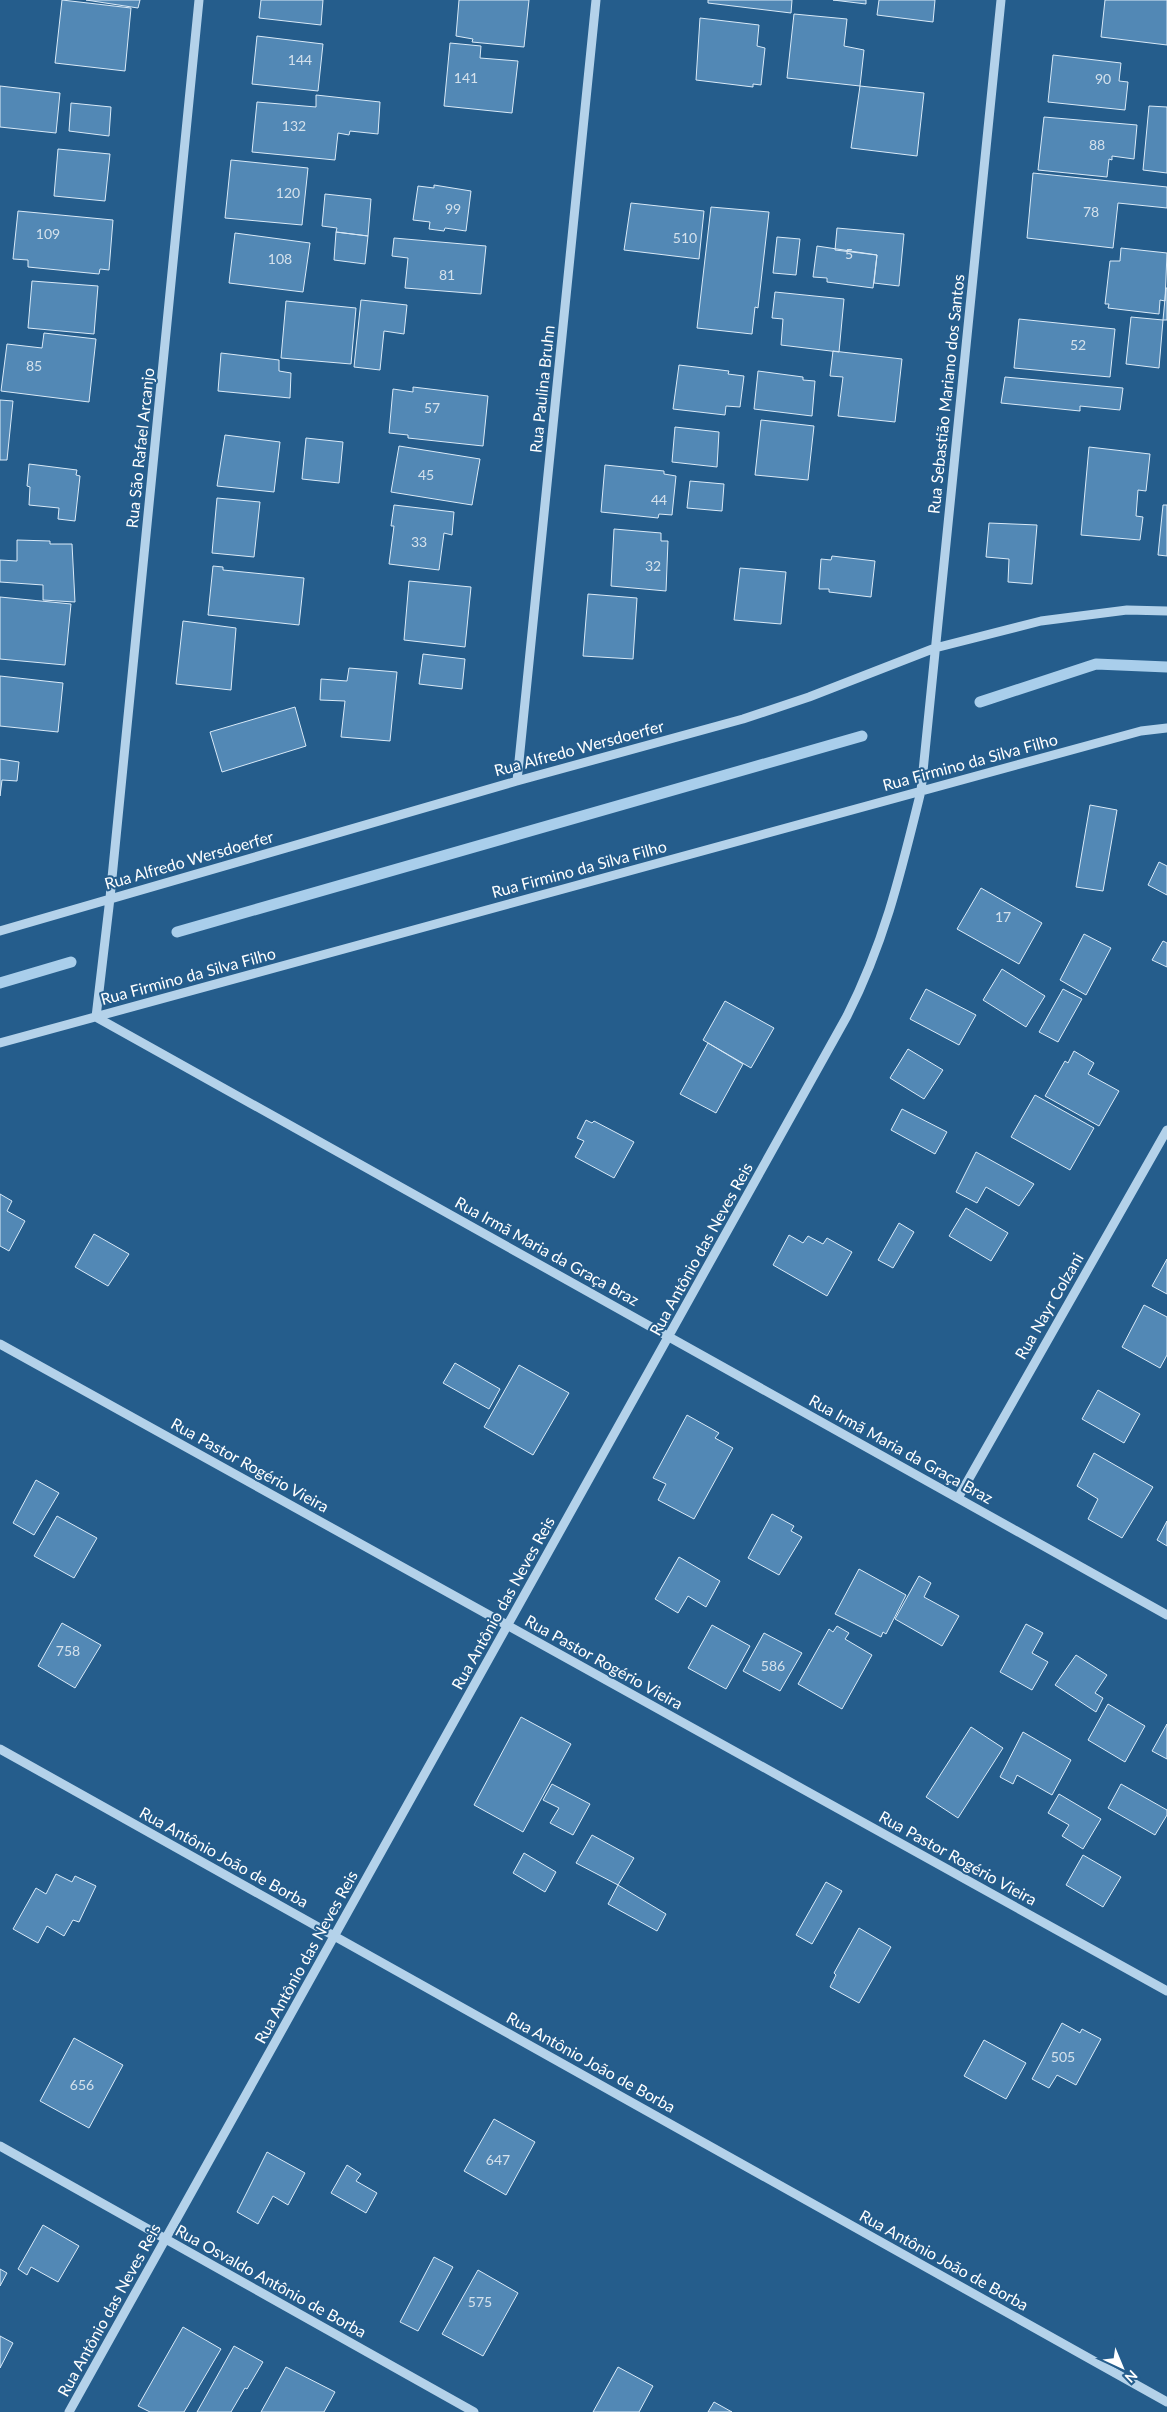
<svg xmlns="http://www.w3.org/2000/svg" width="1167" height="2412" font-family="Lato,sans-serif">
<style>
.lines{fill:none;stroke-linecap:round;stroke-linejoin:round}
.stream{stroke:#a9ceeb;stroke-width:11}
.building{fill:#5288b5;stroke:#d9eaf8}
.minor{stroke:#b4d2ea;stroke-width:9}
.labels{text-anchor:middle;stroke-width:4;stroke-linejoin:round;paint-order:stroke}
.number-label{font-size:14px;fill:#d4e1ec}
.street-label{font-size:16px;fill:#fff;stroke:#255d8c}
</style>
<rect width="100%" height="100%" fill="#255d8c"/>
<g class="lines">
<!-- stream -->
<path class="stream" d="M980 702 1096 664 1167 667
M177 932 862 736
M0 983 71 962"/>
</g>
<!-- building -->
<path class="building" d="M62 0 131 8 125 71 55 63Z
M86 0H140L138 8Z
M261 0H323L321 25 259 18Z
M459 0H529L524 47 472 42 473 39 456 36Z
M708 0H792L791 13 708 3Z
M833 0H866V4Z
M879 0H935L933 22 877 15Z
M1105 0H1167V45L1101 37Z
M794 14 847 19 844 46 864 50 860 86 787 78Z
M700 18 759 25 757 46 765 48 761 85 753 84V87L696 80Z
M257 36 323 44 318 91 252 84Z
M450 43 481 46 480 58 518 61 512 113 444 106Z
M1053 55 1121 63 1119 81 1128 82 1125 110 1048 102Z
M0 86 60 93 56 133 0 127Z
M860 86 924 93 917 156 851 148Z
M316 95 380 102 378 134 350 131 349 135 338 133 335 160 252 152 257 102 316 107Z
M71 103 111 107 109 136 69 131Z
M1149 106 1167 107V173L1143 170Z
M1044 117 1137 125 1134 159 1112 156V160L1109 159 1107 177 1038 170Z
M58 149 110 154 105 201 54 196Z
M231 160 308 168 302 225 225 218Z
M1033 173 1167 187V208L1118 203 1113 248 1027 238Z
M434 185 471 191 466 231 445 228 444 231 429 229 430 222 413 220 418 186 434 188Z
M325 194 371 199 368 236 336 232 337 228 322 226Z
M631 203 704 211 699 259 624 250Z
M711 207 769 212 758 308 755 307 752 334 697 328Z
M18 211 113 220 109 270 100 269 99 274 28 267V260L13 259Z
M837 228 904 234 899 286 874 283 877 255 835 250Z
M336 232 368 236 365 264 334 260Z
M235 233 310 243 303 292 229 283Z
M777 237 800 239 796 275 773 273Z
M394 238 486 246 481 294 405 288 408 258 392 256Z
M817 246 877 255 873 288 827 282V278L813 277Z
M1121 248 1167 253 1165 301 1160 300 1159 314 1108 308 1109 304H1105L1110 261H1120Z
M32 281 98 286 94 334 28 328Z
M1166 288H1167V320H1163Z
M775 292 844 299 839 352 781 345 783 319 772 318Z
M361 300 407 305 404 334 384 331 380 370 354 367Z
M286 301 356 308 351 364 281 358Z
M1131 317 1163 320 1159 368 1126 364Z
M1019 319 1115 329 1110 377 1014 368Z
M44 333 96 339 89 402 1 391 7 344 42 348Z
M833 351 902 359 895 422 838 416 843 377 830 376Z
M221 353 279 360V371L291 373 290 398 218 391Z
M679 365 729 371 728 374 744 376 740 407 726 406 725 415 673 409Z
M758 371 803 377V380L815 381 812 416 754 409Z
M1005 377 1123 388 1120 410 1080 406V411L1001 403Z
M413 387 488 396 483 446 408 438V435L389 433 393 389 413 392Z
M0 400 13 401 7 460H0Z
M761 420 814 426 808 480 755 475Z
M675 427 719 432 717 467 672 462Z
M225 435 280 442 274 492 217 486Z
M306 438 343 442 339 483 302 479Z
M399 446 480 459 472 505 391 492Z
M1089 447 1150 454 1146 491 1138 490 1136 516 1143 517 1140 540 1081 535Z
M29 464 77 470 76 475 80 476 75 521 58 519 59 508 29 505 30 487 27 486Z
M605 465 664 471V474L676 476 672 515 659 514 658 518 601 512Z
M690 481 724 484 722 511 687 508Z
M217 498 260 502 254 557 212 553Z
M394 505 454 512 452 535 444 533 439 570 389 564 394 526H391Z
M1163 505H1167V556L1158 555Z
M989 523 1037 525 1032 584 1008 582 1009 559 986 557Z
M614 529 661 533V541H668L666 591 611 586Z
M17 540 50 541V544H72L75 602 43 600V585L0 582V560L17 561Z
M832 556 875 561 871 597 829 592V589H819L821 559 831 560Z
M213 566 223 567V570L304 578 299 625 208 615Z
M740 568 786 572 781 624 734 620Z
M409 581 471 587 465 647 404 640Z
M588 594 637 598 633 659 583 656Z
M0 597 71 604 65 665 0 659Z
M183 621 236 628 231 690 176 684Z
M423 654 465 659 462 689 419 684Z
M349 668 397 672 390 741 341 737 345 701 320 700 321 679 347 681Z
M0 676 63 683 58 732 0 726Z
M295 707 306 746 222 772 210 732Z
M0 759 19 762 17 781 2 780 0 796Z
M1090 805 1117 810 1103 891 1076 887Z
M1159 862 1167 866V895L1148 885Z
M981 888 1042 923 1019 964 957 929Z
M1084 934 1111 948 1086 995 1060 980Z
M1163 941 1167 943V967L1152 960Z
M1002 969 1045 996 1026 1027 983 1000Z
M926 989 976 1015 959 1045 910 1019Z
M1063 989 1082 999 1058 1042 1039 1032Z
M725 1001 774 1028 751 1068 703 1040Z
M708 1043 743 1064 716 1113 680 1094Z
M908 1049 943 1070 924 1099 890 1078Z
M1074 1051 1094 1063 1088 1074 1119 1091 1099 1126 1045 1096 1065 1061 1068 1063Z
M1035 1095 1094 1128 1070 1170 1011 1137Z
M902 1109 947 1132 935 1154 891 1130Z
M586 1120 592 1123 594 1121 634 1142 614 1178 575 1157 584 1141 577 1138Z
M976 1152 1034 1184 1019 1206 986 1187 977 1203 956 1192Z
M0 1194 12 1201 7 1211 25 1221 9 1251 0 1246Z
M966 1208 1008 1233 991 1261 949 1236Z
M899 1223 914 1232 893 1268 878 1260Z
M94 1234 129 1254 108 1286 75 1267Z
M789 1235 803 1243 808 1236 823 1244 827 1238 852 1252 827 1296 773 1265Z
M1167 1259V1294L1152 1286Z
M1144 1305 1167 1317V1355L1160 1368 1122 1347Z
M455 1363 500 1389 489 1409 443 1383Z
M519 1365 569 1393 533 1455 484 1427Z
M1098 1390 1140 1414 1124 1443 1082 1419Z
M687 1415 719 1433 715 1438 733 1448 694 1519 658 1500 666 1484 653 1478Z
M1094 1453 1153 1487 1122 1538 1088 1519 1098 1499 1077 1486Z
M36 1480 59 1493 34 1535 13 1523Z
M772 1514 794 1526 791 1531 802 1537 779 1575 748 1558Z
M57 1516 97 1538 74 1578 34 1556Z
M1167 1521V1546L1157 1540Z
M679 1557 720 1581 706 1607 688 1596 678 1613 655 1599Z
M859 1569 906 1595 886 1634 883 1632 881 1637 835 1614Z
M919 1576 931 1583 924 1597 959 1616 942 1646 895 1619Z
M62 1623 101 1645 75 1688 38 1666Z
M1026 1624 1043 1633 1032 1653 1048 1662 1032 1690 1000 1672Z
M712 1625 750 1646 726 1689 688 1668Z
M837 1626 849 1633 845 1639 872 1655 842 1709 798 1684 829 1629 833 1632Z
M764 1633 802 1653 780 1691 743 1671Z
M1076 1655 1107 1675 1095 1693 1103 1698 1096 1712 1055 1685Z
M1108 1704 1145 1726 1125 1762 1088 1740Z
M521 1717 571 1744 523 1832 474 1805Z
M1167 1724V1759L1152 1751Z
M971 1727 1003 1748 958 1818 926 1797Z
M1023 1732 1071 1760 1052 1795 1017 1775 1013 1784 1000 1777Z
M552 1784 590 1804 573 1835 550 1823 559 1808 543 1800Z
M1121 1784 1167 1810V1815L1155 1835 1108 1808Z
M1059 1794 1101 1819 1083 1849 1062 1836 1069 1825 1048 1813Z
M592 1835 634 1858 618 1885 576 1863Z
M524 1853 556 1872 545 1892 513 1873Z
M1083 1855 1121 1877 1103 1907 1066 1885Z
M56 1874 72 1882 75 1876 96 1886 79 1922 73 1920 64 1936 47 1926 38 1943 13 1929 36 1888 46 1894Z
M826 1882 842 1891 812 1944 796 1935Z
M618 1885 666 1914 657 1931 608 1904Z
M859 1928 891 1947 859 2003 830 1987 836 1975 834 1973Z
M1062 2023 1080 2033 1082 2029 1101 2039 1076 2085 1057 2075 1049 2088 1032 2079Z
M74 2038 123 2065 89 2128 40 2101Z
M984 2040 1026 2063 1006 2099 964 2076Z
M494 2119 535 2142 506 2195 464 2171Z
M267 2152 305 2173 288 2205 273 2196 258 2224 237 2212Z
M347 2165 361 2174 356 2181 377 2193 366 2213 331 2193Z
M43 2225 79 2246 58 2282 31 2267 27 2275 18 2269Z
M434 2257 453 2267 418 2331 400 2322Z
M0 2269 7 2273 0 2286Z
M478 2270 518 2293 483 2356 442 2334Z
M183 2327 221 2349 184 2412H150L138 2406Z
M0 2336 13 2343 0 2368Z
M234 2346 263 2362 247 2389 245 2388 231 2412H197Z
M286 2367 335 2392 324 2412H261Z
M618 2367 653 2386 639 2412H593Z
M714 2402 732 2412H708Z"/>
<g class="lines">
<!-- minor -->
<path class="minor" d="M199 0 110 898 96 1017 1167 1615
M517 781 596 0
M0 931 517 781 743 719 809 697 935 648 1041 621 1127 610 1167 611
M0 1043 1141 731 1167 728
M0 1344 1167 1991
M958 1498 1167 1130
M0 1749 1167 2402
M0 2146 474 2412
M69 2412 847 1016C885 941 901 872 921 791L1001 0"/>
</g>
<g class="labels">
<!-- number labels -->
<g class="number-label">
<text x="300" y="65">144</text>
<text x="466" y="83">141</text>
<text x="1103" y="84">90</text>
<text x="294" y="131">132</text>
<text x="1097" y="150">88</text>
<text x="288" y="198">120</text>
<text x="453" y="214">99</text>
<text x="1091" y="217">78</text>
<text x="48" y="239">109</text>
<text x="685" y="243">510</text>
<text x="849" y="259">5</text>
<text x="280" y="264">108</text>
<text x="447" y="280">81</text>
<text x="1078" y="350">52</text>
<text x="34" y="371">85</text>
<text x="432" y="413">57</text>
<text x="426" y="480">45</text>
<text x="659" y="505">44</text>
<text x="419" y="547">33</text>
<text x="653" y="571">32</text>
<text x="1003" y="922">17</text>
<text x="68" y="1656">758</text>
<text x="773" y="1671">586</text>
<text x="1063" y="2062">505</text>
<text x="82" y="2090">656</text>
<text x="498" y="2165">647</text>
<text x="480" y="2307">575</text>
</g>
<!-- street labels -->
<g class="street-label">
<text transform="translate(542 389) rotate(-84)" y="6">Rua Paulina Bruhn</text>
<text transform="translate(946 394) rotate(-84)" y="6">Rua Sebastião Mariano dos Santos</text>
<text transform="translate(140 448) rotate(-84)" y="6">Rua São Rafael Arcanjo</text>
<text transform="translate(579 748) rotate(-15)" y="6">Rua Alfredo Wersdoerfer</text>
<text transform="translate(970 762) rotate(-15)" y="6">Rua Firmino da Silva Filho</text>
<text transform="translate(189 860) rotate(-16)" y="6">Rua Alfredo Wersdoerfer</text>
<text transform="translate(579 869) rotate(-15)" y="6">Rua Firmino da Silva Filho</text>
<text transform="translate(188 976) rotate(-15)" y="6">Rua Firmino da Silva Filho</text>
<text transform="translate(701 1249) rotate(-61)" y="6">Rua Antônio das Neves Reis</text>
<text transform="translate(547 1251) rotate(29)" y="6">Rua Irmã Maria da Graça Braz</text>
<text transform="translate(1049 1306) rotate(-60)" y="6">Rua Nayr Colzani</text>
<text transform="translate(901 1449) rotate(29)" y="6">Rua Irmã Maria da Graça Braz</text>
<text transform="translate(250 1465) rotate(29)" y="6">Rua Pastor Rogério Vieira</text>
<text transform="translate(503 1603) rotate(-61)" y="6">Rua Antônio das Neves Reis</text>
<text transform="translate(604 1662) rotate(29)" y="6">Rua Pastor Rogério Vieira</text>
<text transform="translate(224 1857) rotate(29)" y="6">Rua Antônio João de Borba</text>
<text transform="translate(958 1858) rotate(29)" y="6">Rua Pastor Rogério Vieira</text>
<text transform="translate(306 1957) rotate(-61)" y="6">Rua Antônio das Neves Reis</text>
<text transform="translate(591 2062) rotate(29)" y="6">Rua Antônio João de Borba</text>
<text transform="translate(944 2260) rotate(29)" y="6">Rua Antônio João de Borba</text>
<text transform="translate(271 2281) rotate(29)" y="6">Rua Osvaldo Antônio de Borba</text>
<text transform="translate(109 2310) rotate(-61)" y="6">Rua Antônio das Neves Reis</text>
</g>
</g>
<!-- north arrow -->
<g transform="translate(1122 2367) rotate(136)" stroke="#255d8c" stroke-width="4" paint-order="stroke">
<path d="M0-4L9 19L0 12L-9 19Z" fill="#ffffff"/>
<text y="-8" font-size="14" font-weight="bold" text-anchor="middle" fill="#ffffff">N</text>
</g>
</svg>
